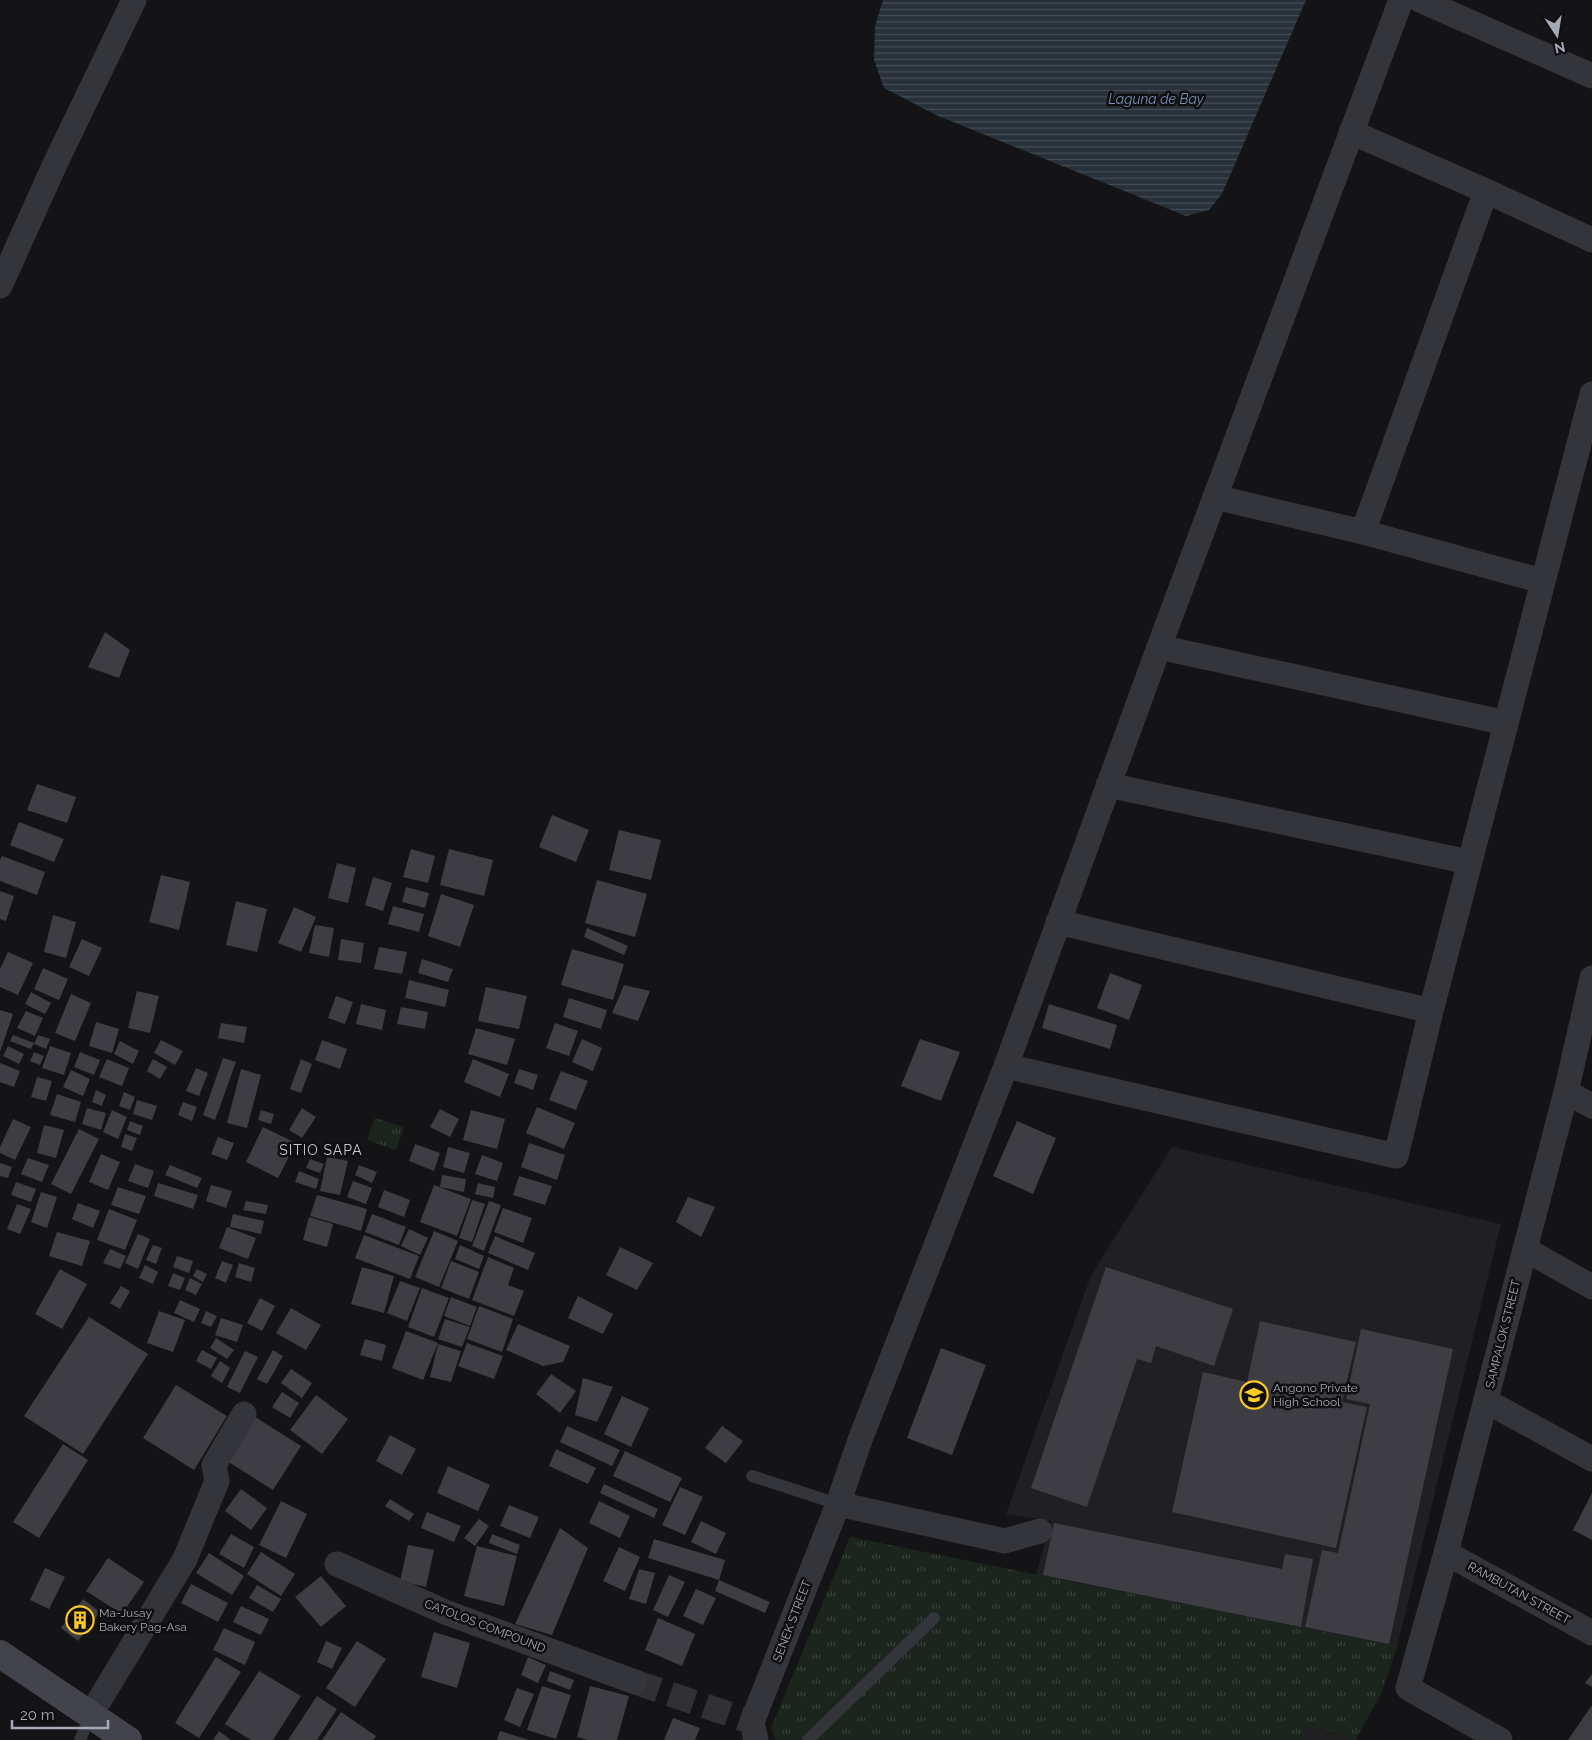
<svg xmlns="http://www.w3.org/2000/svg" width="1592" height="1740" font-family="Raleway,sans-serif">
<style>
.built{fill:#201f22}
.grass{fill:url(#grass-tufts)}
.water{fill:url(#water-rules)}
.building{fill:#3e3d43}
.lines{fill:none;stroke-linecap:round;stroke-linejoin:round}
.street-tunnel{stroke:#313135;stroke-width:25;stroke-dasharray:25 12;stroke-linecap:butt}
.lane{stroke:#34343b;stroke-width:12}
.street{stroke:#34343b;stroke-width:25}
.secondary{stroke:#42434b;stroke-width:28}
.labels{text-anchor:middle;stroke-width:5;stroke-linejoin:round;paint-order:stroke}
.street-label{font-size:12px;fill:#a4a8b7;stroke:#0f0e10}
.poi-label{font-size:12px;fill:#a4a8b7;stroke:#0f0e10;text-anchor:start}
.water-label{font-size:14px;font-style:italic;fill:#7792b6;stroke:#0f0e10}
.neighbourhood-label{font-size:14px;letter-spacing:1px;fill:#c5c7d3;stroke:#0f0e10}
</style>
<defs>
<pattern id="grass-tufts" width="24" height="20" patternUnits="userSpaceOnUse" patternTransform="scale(1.25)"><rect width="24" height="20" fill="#1b241d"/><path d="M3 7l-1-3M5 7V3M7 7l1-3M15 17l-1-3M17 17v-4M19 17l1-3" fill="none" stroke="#39413c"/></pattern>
<pattern id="water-rules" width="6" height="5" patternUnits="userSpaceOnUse" patternTransform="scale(1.25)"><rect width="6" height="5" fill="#28313a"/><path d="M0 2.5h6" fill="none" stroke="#444c54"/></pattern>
</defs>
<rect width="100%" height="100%" fill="#141315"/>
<!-- built -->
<path class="built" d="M1172 1147 1501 1224 1397 1647 1381 1694 1355 1740H776L771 1728 850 1537 1036 1575 1051 1521 1006 1514 1091 1275Z"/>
<!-- grass -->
<path class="grass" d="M375 1118 404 1127 396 1150 367 1140Z
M850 1537 1397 1647 1381 1694 1355 1740H1351L1311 1723 1301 1740H776L771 1728Z"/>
<!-- water -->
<path class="water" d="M883 0H1306L1222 194 1209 210 1186 216 936 115 884 88 874 60 875 26Z"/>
<!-- building -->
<path class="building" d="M105 632 130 650 119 678 88 667Z
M37 784 76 797 67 823 27 810Z
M552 815 589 830 576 862 539 847Z
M19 822 64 839 54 862 10 845Z
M619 830 661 840 651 880 609 870Z
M411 849 435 856 428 883 403 877Z
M449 849 493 860 484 896 440 885Z
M2 856 45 872 37 895 0 881V860Z
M337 863 356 868 348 903 328 898Z
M161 875 190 882 179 930 149 922Z
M373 877 392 883 383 911 365 905Z
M597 880 647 894 635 937 585 923Z
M406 887 429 893 425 908 402 902Z
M0 891 14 896 6 921 0 919Z
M441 894 474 905 460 947 428 936Z
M236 901 267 909 257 952 226 945Z
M393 906 424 914 419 932 388 924Z
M294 907 316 917 301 952 278 943Z
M53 915 76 922 66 958 44 952Z
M315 925 334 928 329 957 309 953Z
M587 928 628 946 624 955 584 937Z
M82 939 102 948 89 976 69 967Z
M341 939 364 943 361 963 338 960Z
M379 947 407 952 402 974 374 969Z
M572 949 624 964 613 1000 561 985Z
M8 952 33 963 18 995 0 987V969Z
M422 959 453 969 448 982 418 973Z
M43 968 68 979 59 1000 34 989Z
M1110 973 1142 985 1129 1020 1097 1008Z
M409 980 449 990 445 1007 405 998Z
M624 985 650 991 638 1021 612 1013Z
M486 987 527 996 519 1029 478 1021Z
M137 991 159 996 150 1033 128 1028Z
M31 992 51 1003 45 1014 25 1004Z
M71 994 91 1003 75 1041 55 1033Z
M336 996 353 1002 345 1024 328 1018Z
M569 998 607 1010 601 1029 563 1017Z
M361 1004 386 1010 382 1030 356 1024Z
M1049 1004 1117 1025 1110 1049 1042 1028Z
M401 1007 428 1012 425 1029 397 1024Z
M0 1010 13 1014 0 1052Z
M26 1011 43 1018 35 1036 17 1028Z
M96 1022 119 1029 112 1053 89 1046Z
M221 1023 247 1027 244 1043 218 1038Z
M555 1023 578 1031 569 1056 546 1048Z
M476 1028 515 1039 507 1065 468 1054Z
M13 1035 34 1043 31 1049 10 1041Z
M38 1035 50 1039 46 1049 34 1044Z
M582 1039 602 1048 593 1071 572 1062Z
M920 1039 960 1052 941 1101 901 1086Z
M161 1040 183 1051 175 1065 154 1053Z
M322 1040 347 1049 340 1069 315 1060Z
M120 1041 139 1051 133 1064 114 1054Z
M8 1046 24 1054 19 1064 3 1056Z
M50 1046 71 1053 64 1075 42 1068Z
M34 1052 44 1056 40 1065 30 1061Z
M80 1052 100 1060 94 1075 74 1067Z
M223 1058 236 1062 215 1120 203 1115Z
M107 1059 129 1068 122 1086 99 1077Z
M153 1059 167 1067 160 1079 147 1071Z
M301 1059 312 1064 301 1093 290 1089Z
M473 1059 509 1074 500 1097 464 1082Z
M0 1063 20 1071 14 1087 0 1082Z
M196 1068 208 1073 199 1096 186 1091Z
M241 1069 261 1075 247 1128 227 1123Z
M519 1069 538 1075 533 1090 514 1083Z
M71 1070 90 1079 83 1096 63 1087Z
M561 1071 588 1081 576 1110 549 1100Z
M37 1077 52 1081 46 1101 31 1097Z
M96 1090 106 1095 102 1106 92 1102Z
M124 1092 135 1097 130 1110 119 1106Z
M57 1094 81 1102 75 1122 50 1115Z
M137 1100 157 1106 152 1120 133 1114Z
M183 1102 197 1107 192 1121 178 1115Z
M537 1107 575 1123 564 1149 526 1133Z
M87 1108 106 1113 101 1130 82 1124Z
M302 1108 316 1117 302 1138 289 1130Z
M440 1109 459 1119 450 1137 430 1127Z
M112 1110 127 1117 118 1139 103 1132Z
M261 1110 274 1114 271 1124 258 1120Z
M471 1110 505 1119 497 1149 463 1140Z
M13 1119 31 1127 15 1160 0 1153V1147Z
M130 1121 143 1126 140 1135 127 1130Z
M1017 1121 1056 1138 1033 1194 993 1176Z
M44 1125 64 1130 56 1158 37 1153Z
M263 1127 296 1143 278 1178 246 1162Z
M79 1129 99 1139 71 1194 51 1184Z
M125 1134 137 1138 132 1151 121 1147Z
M218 1137 234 1143 227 1160 211 1154Z
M529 1143 565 1155 557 1180 521 1167Z
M415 1144 440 1153 434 1171 409 1161Z
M448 1147 470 1153 464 1173 443 1167Z
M101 1154 120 1162 108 1190 89 1182Z
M482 1155 503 1163 497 1181 475 1174Z
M327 1157 348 1161 340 1195 320 1191Z
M28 1158 49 1165 42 1182 21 1174Z
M310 1159 324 1164 320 1173 306 1168Z
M0 1163 12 1167 8 1178 0 1176Z
M135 1164 154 1171 148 1188 128 1181Z
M170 1165 202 1178 197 1188 165 1175Z
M359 1165 377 1172 372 1183 355 1175Z
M299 1171 319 1179 316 1189 295 1182Z
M442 1175 466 1179 464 1192 440 1187Z
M519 1176 552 1186 545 1205 513 1195Z
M353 1181 372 1188 366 1204 347 1197Z
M16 1182 36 1189 31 1202 11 1195Z
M158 1183 198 1195 193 1209 154 1196Z
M478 1183 495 1187 493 1198 475 1194Z
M211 1185 232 1191 226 1208 206 1201Z
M434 1185 471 1199 457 1236 420 1222Z
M118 1187 146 1196 139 1214 111 1205Z
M384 1190 410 1200 404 1217 378 1207Z
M41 1192 57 1197 47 1228 31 1222Z
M317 1195 367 1209 361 1231 310 1216Z
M688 1197 715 1207 701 1237 676 1222Z
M472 1200 485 1204 472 1242 459 1238Z
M246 1201 268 1205 266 1214 243 1210Z
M489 1201 501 1205 484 1251 472 1246Z
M78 1203 100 1211 93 1228 72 1219Z
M17 1204 31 1209 20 1234 7 1229Z
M503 1208 532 1218 523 1243 494 1232Z
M109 1209 137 1220 125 1250 97 1240Z
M233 1214 264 1221 261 1234 230 1227Z
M372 1214 406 1227 399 1245 365 1232Z
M309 1217 333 1224 327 1247 303 1240Z
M227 1227 256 1238 248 1259 219 1248Z
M409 1229 428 1238 420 1255 401 1246Z
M434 1231 458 1241 439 1287 415 1277Z
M57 1232 90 1241 82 1266 49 1256Z
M138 1234 150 1239 138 1269 125 1263Z
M364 1235 419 1256 410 1279 355 1258Z
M495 1236 535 1253 528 1270 488 1253Z
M153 1245 162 1248 156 1264 146 1260Z
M460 1245 484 1256 479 1269 455 1259Z
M620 1247 653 1263 637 1290 606 1275Z
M110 1249 126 1256 120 1269 103 1263Z
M177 1256 193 1261 189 1273 173 1267Z
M488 1257 514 1268 508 1285 524 1291 514 1316 472 1300Z
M222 1261 233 1265 226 1283 215 1278Z
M451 1261 479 1272 469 1299 441 1288Z
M239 1263 255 1268 251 1282 235 1277Z
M145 1265 158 1272 153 1284 139 1278Z
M362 1267 394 1276 384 1313 351 1304Z
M1106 1267 1233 1309 1214 1366 1156 1346 1151 1363 1137 1359 1087 1507 1031 1488Z
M60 1269 87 1284 62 1329 35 1314Z
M197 1269 207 1274 203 1282 193 1276Z
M173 1273 185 1278 180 1290 168 1286Z
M190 1278 202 1284 196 1295 185 1290Z
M400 1281 420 1288 407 1321 387 1313Z
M121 1286 130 1291 120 1309 110 1303Z
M422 1288 449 1298 434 1337 408 1327Z
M578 1296 613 1314 603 1334 568 1318Z
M451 1297 477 1307 470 1326 444 1316Z
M260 1298 275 1306 262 1331 247 1323Z
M180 1300 200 1309 194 1322 174 1313Z
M479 1306 513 1319 502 1352 467 1339Z
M291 1308 321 1325 306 1350 276 1333Z
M159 1311 185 1320 173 1352 147 1343Z
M206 1311 217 1316 211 1327 201 1323Z
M89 1317 148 1354 83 1454 24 1416Z
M221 1318 243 1325 237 1342 215 1335Z
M445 1319 470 1327 462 1347 438 1339Z
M1260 1321 1356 1342 1342 1402 1367 1407 1336 1548 1172 1512 1203 1372 1247 1382Z
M518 1324 570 1346 563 1362 543 1366 506 1350Z
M1361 1329 1453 1349 1389 1644 1305 1627 1322 1550 1338 1553 1370 1404 1346 1399Z
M406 1331 438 1343 423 1380 392 1368Z
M216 1338 234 1350 227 1359 210 1348Z
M365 1339 386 1345 382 1361 360 1355Z
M467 1343 503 1356 494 1379 458 1366Z
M438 1344 461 1351 451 1382 430 1377Z
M941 1348 986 1365 952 1455 907 1438Z
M202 1350 217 1358 211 1369 196 1361Z
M273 1350 283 1356 267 1384 257 1379Z
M245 1351 258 1357 240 1393 227 1387Z
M220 1361 230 1368 222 1383 211 1376Z
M291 1369 312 1383 302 1398 281 1383Z
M551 1374 576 1391 560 1413 536 1394Z
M583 1378 613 1387 597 1422 575 1415Z
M176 1385 227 1416 194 1470 143 1438Z
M282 1392 299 1403 290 1418 272 1407Z
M316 1395 348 1419 322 1454 290 1430Z
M622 1396 649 1408 631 1447 604 1434Z
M255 1417 301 1446 273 1490 227 1461Z
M567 1426 620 1450 612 1466 560 1442Z
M722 1426 743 1441 726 1463 705 1448Z
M390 1435 416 1449 402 1475 376 1461Z
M63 1444 88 1460 39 1538 13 1522Z
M556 1449 596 1468 588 1484 549 1466Z
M625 1451 682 1478 670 1502 613 1476Z
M448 1466 490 1485 478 1511 437 1493Z
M604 1484 658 1509 654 1518 600 1493Z
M680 1487 703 1497 685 1535 662 1525Z
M241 1489 267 1508 251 1530 225 1511Z
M1592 1493V1540L1573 1530Z
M390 1499 414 1514 409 1521 385 1506Z
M281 1501 307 1514 286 1558 259 1545Z
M599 1501 630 1516 620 1538 589 1523Z
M509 1505 539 1517 530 1538 500 1526Z
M427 1512 461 1526 454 1542 421 1528Z
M479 1519 489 1526 475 1546 464 1538Z
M701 1521 726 1533 716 1554 691 1542Z
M1054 1523 1282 1569 1285 1554 1313 1559 1301 1627 1043 1575Z
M560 1528 588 1548 552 1635 515 1624Z
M231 1534 254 1547 244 1568 219 1554Z
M492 1534 520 1545 517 1554 489 1543Z
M654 1539 725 1560 719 1580 648 1558Z
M408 1545 434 1550 426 1587 400 1581Z
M477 1546 517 1556 504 1606 464 1596Z
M619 1547 640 1557 625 1591 603 1581Z
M261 1552 295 1574 281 1596 247 1574Z
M209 1553 244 1576 232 1595 196 1573Z
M108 1558 144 1582 122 1614 86 1591Z
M45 1568 65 1577 49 1609 30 1600Z
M639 1569 655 1573 646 1604 629 1599Z
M669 1575 685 1582 668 1617 653 1610Z
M321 1576 346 1606 321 1627 295 1597Z
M719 1580 770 1602 765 1613 715 1591Z
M191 1584 228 1603 218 1622 181 1603Z
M257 1585 281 1599 273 1612 249 1598Z
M696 1589 716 1598 703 1625 683 1616Z
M83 1599 100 1612 78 1641 61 1628Z
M241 1606 269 1619 261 1635 233 1622Z
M658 1618 695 1634 682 1666 645 1650Z
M224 1628 255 1642 245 1665 213 1650Z
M434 1632 470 1643 457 1688 421 1677Z
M326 1641 342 1648 332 1669 317 1662Z
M357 1641 386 1659 355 1707 326 1688Z
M216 1657 241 1672 199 1738 175 1723Z
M528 1657 546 1665 538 1683 521 1675Z
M259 1671 301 1696 273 1740H251L225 1724Z
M550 1671 574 1680 570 1690 547 1681Z
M1592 1674V1687L1585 1683Z
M542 1686 571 1695 556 1739 527 1730Z
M590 1686 629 1696 617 1740H588L577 1737Z
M517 1688 534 1694 520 1727 504 1720Z
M317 1696 337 1709 317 1740H288Z
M1592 1705V1740H1568Z
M341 1712 376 1736 373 1740H322Z
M673 1718 700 1728 695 1740H664Z
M219 1731 231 1740H213Z
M500 1731 529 1740H497Z"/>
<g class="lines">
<!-- street-tunnel -->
<path class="street-tunnel" d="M635 1682 752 1722"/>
<!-- lane -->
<path class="lane" d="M752 1476 838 1504
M80 1740 91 1714
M808 1740 934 1618"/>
<!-- street -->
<path class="street" d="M1420 0 1592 76
M1351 132 1486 191 1592 240
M0 286 55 164 134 0
M1215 497 1363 532 1542 581
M1363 532 1486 191
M1159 647 1506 723
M1108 785 1469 862
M1058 922 1431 1011
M1006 1066 1396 1156 1431 1011 1592 394
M1566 1092 1592 1106
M1525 1249 1592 1287
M1486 1401 1592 1459
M838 1504 1005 1541 1040 1531
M1446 1553 1592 1633
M337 1564 445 1612 635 1682
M91 1714 185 1559 217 1481 214 1465 244 1414
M756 1740 752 1722 838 1504 860 1440 1006 1066 1159 647 1401 0
M1500 1740 1408 1688 1446 1553 1566 1092 1592 978"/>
<!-- secondary -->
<path class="secondary" d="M0 1654 128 1740"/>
</g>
<!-- icons -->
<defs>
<g id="school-ring" transform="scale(1.4375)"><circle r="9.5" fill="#0f0e10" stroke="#ffca22" stroke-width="1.5"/><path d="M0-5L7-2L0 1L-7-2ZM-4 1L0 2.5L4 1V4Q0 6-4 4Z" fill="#ffca22"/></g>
<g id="building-ring" transform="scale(1.4375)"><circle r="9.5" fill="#0f0e10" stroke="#ffca22" stroke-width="1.5"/><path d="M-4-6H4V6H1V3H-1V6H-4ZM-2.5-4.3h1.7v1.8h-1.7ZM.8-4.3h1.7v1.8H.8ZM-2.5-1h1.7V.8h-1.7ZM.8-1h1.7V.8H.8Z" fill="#ffca22"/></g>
</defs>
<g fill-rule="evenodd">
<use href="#school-ring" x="1254" y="1395"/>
<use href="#building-ring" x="80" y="1620"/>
</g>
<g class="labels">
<!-- street labels -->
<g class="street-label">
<text transform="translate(1503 1334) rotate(-76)" y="4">SAMPALOK STREET</text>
<text transform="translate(1519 1593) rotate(29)" y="4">RAMBUTAN STREET</text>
<text transform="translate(792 1621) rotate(-69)" y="4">SENEK STREET</text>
<text transform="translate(485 1626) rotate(21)" y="4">CATOLOS COMPOUND</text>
</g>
<!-- poi labels -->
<g class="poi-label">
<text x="1273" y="1392">Angono Private<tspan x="1273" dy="14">High School</tspan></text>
<text x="99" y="1617">Ma-Jusay<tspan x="99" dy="14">Bakery Pag-Asa</tspan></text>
</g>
<!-- water labels -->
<g class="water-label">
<text x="1156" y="104">Laguna de Bay</text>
</g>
<!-- neighbourhood labels -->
<g class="neighbourhood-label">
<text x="321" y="1155">SITIO SAPA</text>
</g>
</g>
<!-- north arrow -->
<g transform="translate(1557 35) rotate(168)" stroke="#0f0e10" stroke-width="4" paint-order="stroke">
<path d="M0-4L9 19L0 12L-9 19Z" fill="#a4a8b7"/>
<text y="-8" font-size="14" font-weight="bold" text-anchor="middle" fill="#a4a8b7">N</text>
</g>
<!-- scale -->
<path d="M12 1720v8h96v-8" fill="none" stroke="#a4a8b7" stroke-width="2.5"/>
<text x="20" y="1720" font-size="15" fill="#a4a8b7" stroke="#0f0e10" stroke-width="4" paint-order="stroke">20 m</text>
</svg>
